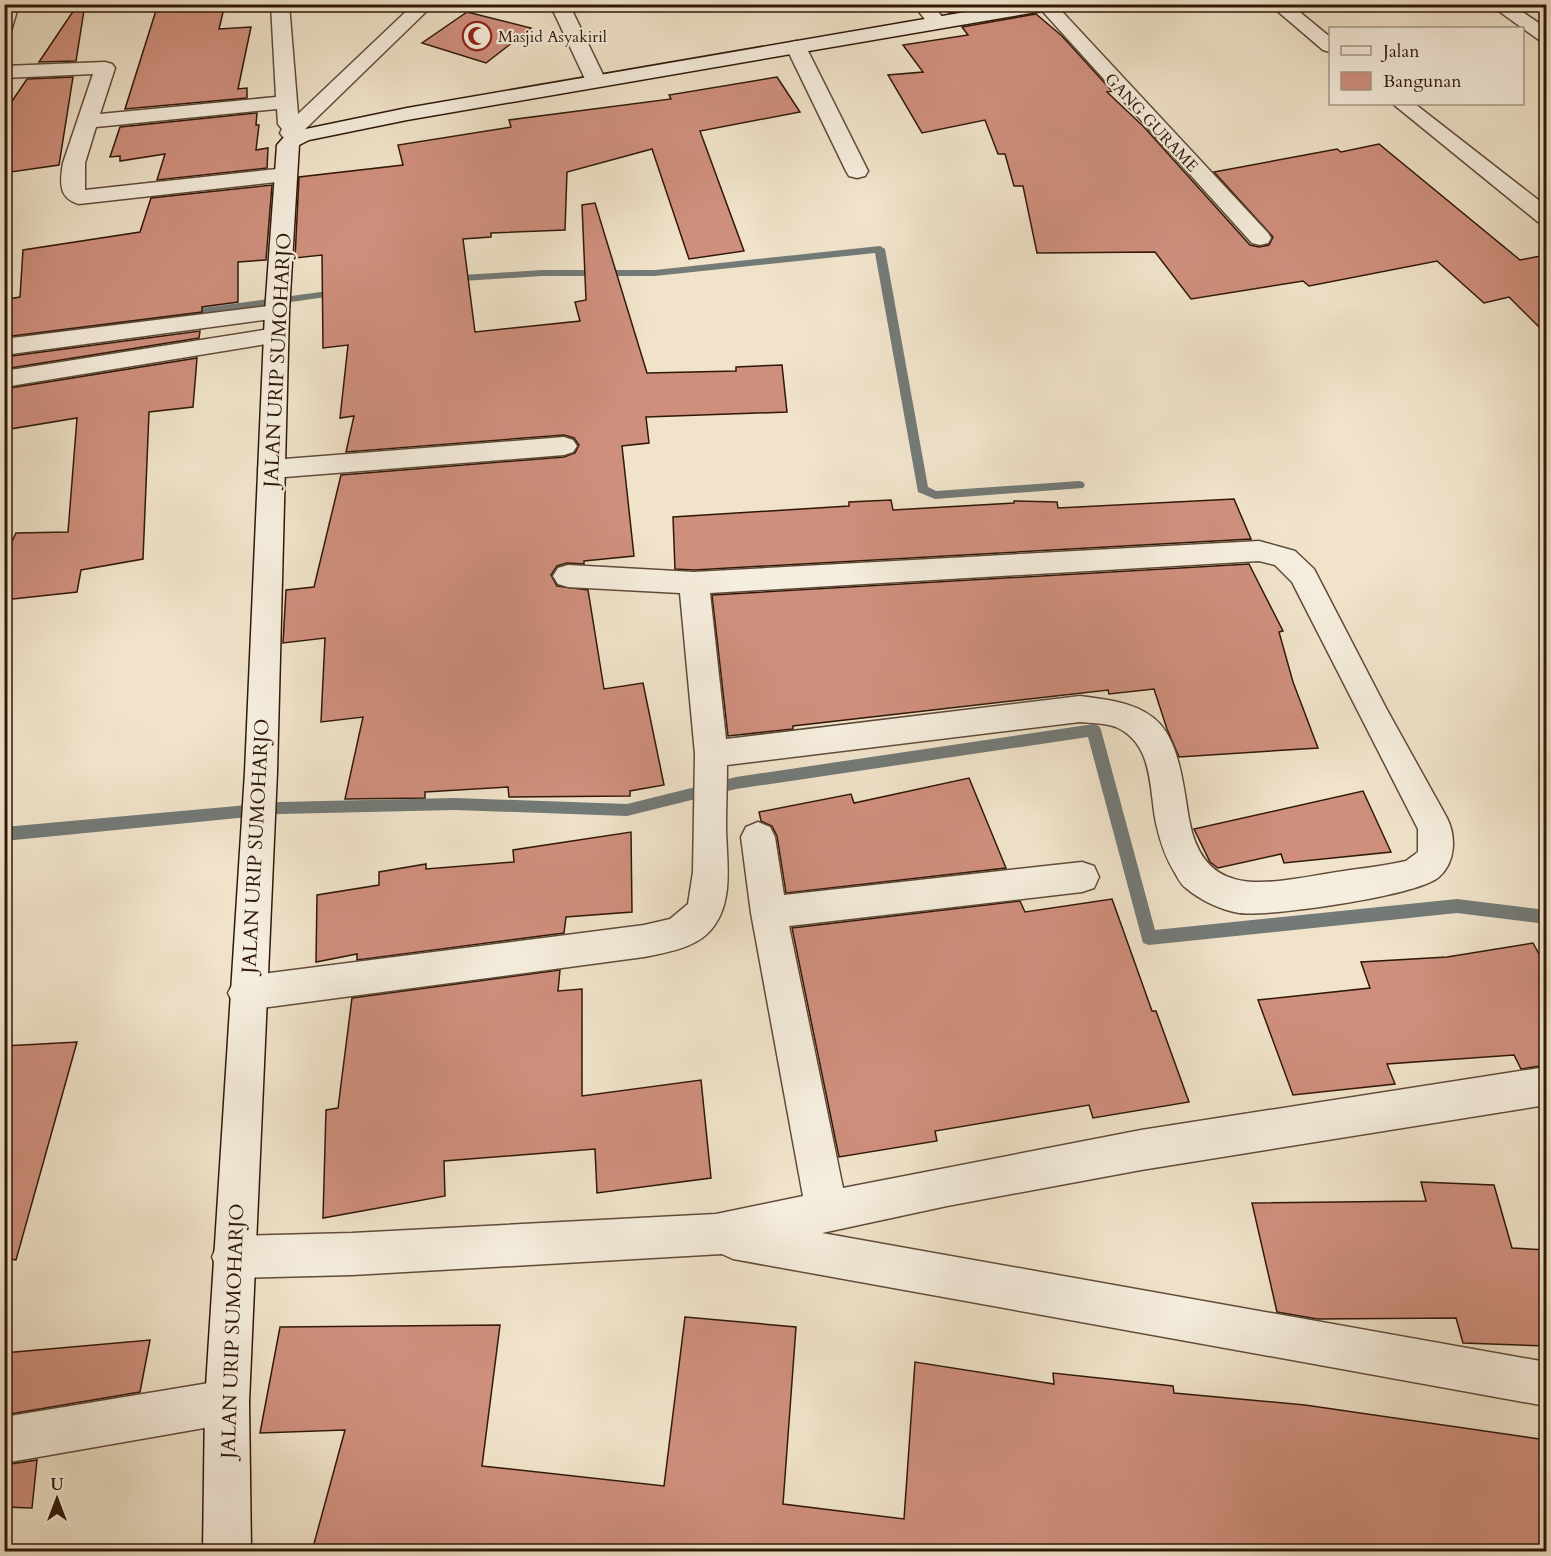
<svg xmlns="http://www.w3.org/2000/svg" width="1551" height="1556" font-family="Cardo,serif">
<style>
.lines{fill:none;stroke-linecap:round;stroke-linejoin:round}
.stream{fill:#737a77;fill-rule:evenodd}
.building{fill:#cf8f7d;stroke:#301809;stroke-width:1.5}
.street-casing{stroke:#604b39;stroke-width:3}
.secondary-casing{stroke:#301809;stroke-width:3}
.street{fill:#f5eddd;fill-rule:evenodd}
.secondary{fill:#f5eddd;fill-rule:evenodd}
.labels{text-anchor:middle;stroke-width:4.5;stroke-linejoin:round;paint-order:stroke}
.far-poi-label{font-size:16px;fill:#301809;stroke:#f5eddd;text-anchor:start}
.far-street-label{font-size:16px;fill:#301809;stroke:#f5eddd}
.street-label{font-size:20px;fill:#301809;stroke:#f5eddd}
</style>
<rect width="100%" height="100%" fill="#f0e3ca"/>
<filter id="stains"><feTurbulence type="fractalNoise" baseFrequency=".00333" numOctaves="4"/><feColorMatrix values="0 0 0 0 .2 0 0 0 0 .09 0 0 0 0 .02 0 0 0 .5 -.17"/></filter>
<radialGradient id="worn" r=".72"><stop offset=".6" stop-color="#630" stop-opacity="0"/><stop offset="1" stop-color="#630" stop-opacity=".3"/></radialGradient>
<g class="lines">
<!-- stream -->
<path class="stream" d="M880 246 885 249 928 487 936 491 1079 481 1083 482 1085 485 1083 488 935 499 918 492 875 253 655 276H542L447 282 442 279 447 276 542 270H655Z
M343 289 347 290V294L10 342 4 338 10 334Z
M1094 724 1099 726 1101 730 1155 930 1457 899 1546 910V924L1457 913 1149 945 1143 943 1088 737 736 789 627 816 455 810 280 814 4 841V827L280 802 455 798 627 804 736 777Z"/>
</g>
<!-- building -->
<path class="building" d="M78 4H85L76 61 39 62Z
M158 4H225L219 29 251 27 238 89 247 88V98L125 109Z
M942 4H996L949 13Z
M467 12 531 28 486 63 422 43Z
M1036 14 1062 36 1112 91 1107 92 1144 127 1250 245 1259 247 1269 245 1273 237 1214 172 1337 149 1341 152 1379 144 1520 260 1546 255V334L1509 297 1484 303 1437 261 1309 286 1303 281 1191 299 1155 252 1037 253 1023 186H1014L1005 154H998L985 120 922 133 888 75 923 72 903 45 968 35 962 27Z
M73 77 59 165 4 173V113L27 79Z
M777 77 800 112 700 131 744 251 689 259 652 149 567 172 565 230 491 233V237L463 239 475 332 580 321 575 302 586 300 582 205 595 203 647 373 736 371V367L782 365 787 412 646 417 649 443 622 446 634 556 584 561V564L567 563 557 566 551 575 557 586 588 590 604 689 643 683 664 785 630 791V796L509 797 508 787 425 792V798L345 799 363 717 321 722 325 638 283 643 286 590 314 587 341 475 564 457 575 453 579 445 574 438 564 435 346 452 354 416 340 418 348 345 323 348 322 255 295 258 299 177 403 165 398 145 511 127 509 120 671 99 669 95Z
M257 113 256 125H259L256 150 268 148 267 168 157 180 165 154 120 161V156L110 157 120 127Z
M272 185 266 260 238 262V302L202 307V312L4 337 8 299 20 297 23 250 140 232 151 198Z
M200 331 199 338 4 369V357Z
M197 358 193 407 149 412 143 559 81 570 77 592 4 600V558L16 533 68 532 77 418 4 430V389Z
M1234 499 1251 539 694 570 675 569 673 517 849 506V502L891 500 893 510 1014 503V501L1057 502 1058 508Z
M1249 564 1283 631 1279 632 1293 682 1318 748 1179 757 1167 729 1154 689 1109 694 1108 690 793 726V729L728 736 712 595Z
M969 778 1006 868 786 893 777 836 772 826 761 821 759 812 851 794 854 803Z
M1363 791 1391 852 1284 863 1281 854 1218 868 1210 862 1194 829Z
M631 832 632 912 566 917 564 933 357 960V954L316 962 317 895 379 885V872L426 864V869L514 862 513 850Z
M1112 899 1152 1011H1156L1189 1102 1093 1118 1089 1105 935 1131 937 1141 839 1157 792 928 1020 901 1025 912Z
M1533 943 1546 967V1065L1521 1069 1514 1055 1387 1064 1395 1084 1293 1095 1258 1000 1370 988 1361 962 1447 957Z
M560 970 558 991 582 989V1096L701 1080 711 1178 597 1193 595 1149 444 1161 445 1196 323 1218 326 1110 338 1108 352 998Z
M77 1042 16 1260 4 1258V1046Z
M1421 1182 1494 1185 1512 1248 1546 1250V1346L1463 1343 1456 1318 1317 1319 1277 1312 1252 1203 1426 1201Z
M685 1317 796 1327 783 1504 904 1519 915 1362 1054 1384 1053 1373 1173 1386 1174 1393 1305 1405 1546 1440V1551H312L345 1430 260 1433 280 1327 500 1325 482 1466 664 1486Z
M150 1340 140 1392 4 1415V1353Z
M37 1460 32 1508 4 1507V1465Z"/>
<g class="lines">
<!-- street casing -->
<g class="street-casing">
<path id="street" d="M4 4H19L11 31 4 33Z
M271 4H289L298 114 414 4H434L297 137 290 139 283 137 280 133 282 129 278 124 277 109 96 127 85 163V190L286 168 294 170 297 175 294 180 79 204C58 198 60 182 63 163L93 74 4 78V66L105 62 112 64 115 68 100 114 276 97Z
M550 4H569L606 81 603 85H589L586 81Z
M913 4H932L947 23 945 27H931Z
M1036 4H1055L1268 233 1271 238 1268 243 1260 245 1252 243Z
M1269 4H1290L1330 37V52L1323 50Z
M1489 4H1511L1546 28V42L1539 40Z
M796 41 803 43 806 47 868 171 865 176 857 178 849 176 846 171 786 47 789 43Z
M1393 104H1415L1546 206V224L1538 222Z
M277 305 286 307 289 312 286 317 4 355V339Z
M276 328 285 331 288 336 285 341 4 387V371Z
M564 437 573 440 577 446 573 452 564 455 272 478 262 476 258 469 262 462 272 460Z
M1259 541 1295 551 1314 569 1386 708 1447 818C1456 836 1456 862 1439 877 1417 896 1270 917 1239 913 1221 910 1200 900 1186 888 1181 885 1178 878 1175 873 1165 857 1160 841 1156 823 1149 789 1154 744 1116 727 1106 723 1091 723 1080 722L727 765C727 785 726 806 726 826 726 860 736 905 708 933 693 948 665 953 644 957L247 1010 234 1005 228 993 234 981 247 976 644 925 670 919 688 904 693 872 695 754 680 593 568 587 558 584 553 576 558 568 568 565 694 572ZM1259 561 1275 565 1292 582 1418 829V852L1406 861C1380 867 1352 869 1325 874 1264 884 1203 899 1189 819 1184 790 1180 746 1160 724 1140 702 1107 700 1080 696L726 739 710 593Z
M758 822 770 827 775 837 784 895 1082 862 1094 866 1099 877 1094 888 1082 892 789 926 843 1188 1141 1130 1546 1067V1105L1141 1170 947 1206 822 1233 1546 1362V1406L733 1259 722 1254 352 1275 233 1278 218 1272 212 1257 218 1242 233 1236 352 1233 716 1214 803 1196 751 913 741 837 746 827Z
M227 1380 243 1386 249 1402 243 1418 227 1424 4 1463V1417Z"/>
</g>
<!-- secondary casing -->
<g class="secondary-casing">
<path id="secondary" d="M1012 4H1057L1055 8 1048 10 407 120 309 140 299 145 289 312 277 772 249 1402 251 1552H203L205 1402 245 772 265 312 277 145 284 137 296 131 407 108Z"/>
</g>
<!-- street -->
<use href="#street" class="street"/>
<!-- secondary -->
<use href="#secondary" class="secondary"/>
</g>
<!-- icons -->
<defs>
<g id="mosque-ring" transform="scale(1.5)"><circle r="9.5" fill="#f5eddd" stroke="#8f2418" stroke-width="1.5"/><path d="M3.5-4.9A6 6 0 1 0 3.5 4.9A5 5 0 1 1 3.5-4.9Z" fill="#8f2418"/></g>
</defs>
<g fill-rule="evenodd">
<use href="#mosque-ring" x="477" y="36"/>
</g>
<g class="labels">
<!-- far-poi labels -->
<g class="far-poi-label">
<text x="498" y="42">Masjid Asyakiril</text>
</g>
<!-- far-street labels -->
<g class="far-street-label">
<text transform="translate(1152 122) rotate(47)" y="6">GANG GURAME</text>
</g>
<!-- street labels -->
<g class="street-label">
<text transform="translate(277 360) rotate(-87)" y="7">JALAN URIP SUMOHARJO</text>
<text transform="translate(255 846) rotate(-87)" y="7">JALAN URIP SUMOHARJO</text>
<text transform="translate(232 1331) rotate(-88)" y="7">JALAN URIP SUMOHARJO</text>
</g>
</g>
<!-- margin -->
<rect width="1551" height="1556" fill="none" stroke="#f0e3ca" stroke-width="24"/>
<rect x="6" y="6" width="1539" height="1544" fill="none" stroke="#301809" stroke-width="3"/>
<rect x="12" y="12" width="1527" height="1532" fill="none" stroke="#301809" stroke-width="1.5"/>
<!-- legend -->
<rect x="1329" y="27" width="195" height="78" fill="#f5eddd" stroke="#a69888" stroke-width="1.5"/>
<rect x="1341" y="46" width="30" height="9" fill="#f5eddd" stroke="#a69888" stroke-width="1.5"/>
<text x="1383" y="57" font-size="18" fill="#301809">Jalan</text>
<rect x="1341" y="72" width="30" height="18" fill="#cf8f7d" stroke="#a69888" stroke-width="1.5"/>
<text x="1383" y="87" font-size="18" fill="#301809">Bangunan</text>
<!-- north arrow -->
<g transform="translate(57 1499)" stroke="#f5eddd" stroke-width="4.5" paint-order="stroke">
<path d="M0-4.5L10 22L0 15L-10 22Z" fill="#301809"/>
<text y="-9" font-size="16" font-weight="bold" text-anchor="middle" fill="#301809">U</text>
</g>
<rect width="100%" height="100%" filter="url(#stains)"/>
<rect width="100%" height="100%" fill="url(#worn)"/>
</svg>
